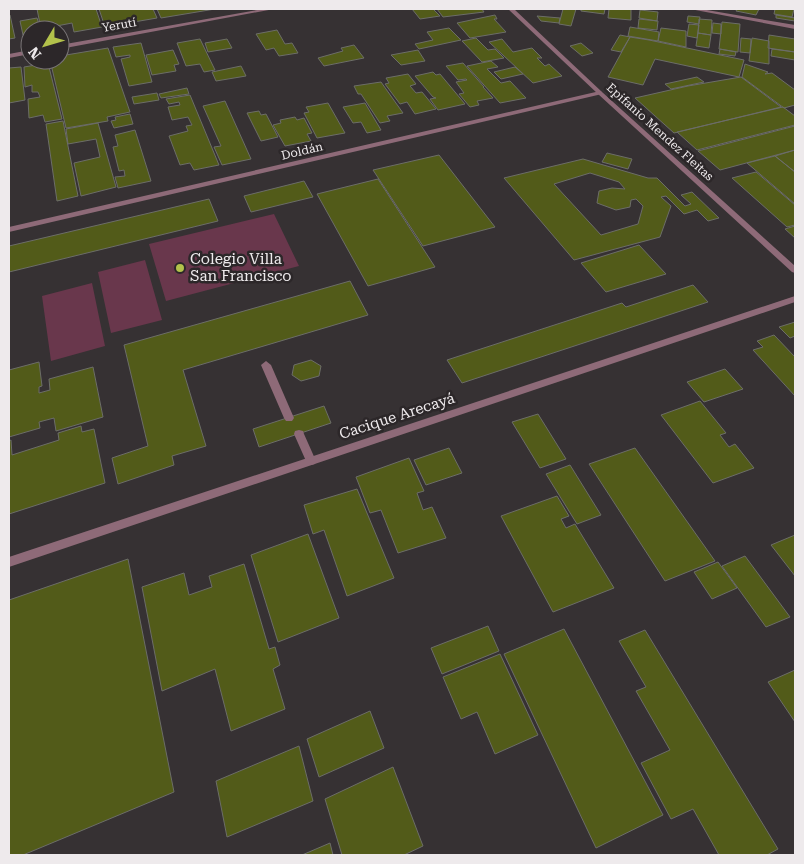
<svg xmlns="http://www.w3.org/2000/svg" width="804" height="864" font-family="'Roboto Serif',serif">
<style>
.green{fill:#69374c}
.building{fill:#525b19;stroke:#6c6d68;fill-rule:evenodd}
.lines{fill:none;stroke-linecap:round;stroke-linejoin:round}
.service{fill:#8e6a78;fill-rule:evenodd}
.minor{fill:#8e6a78;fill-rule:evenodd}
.tertiary{fill:#8e6a78;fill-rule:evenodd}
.poi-dot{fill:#b3c24b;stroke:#2c2729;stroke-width:2}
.labels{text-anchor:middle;stroke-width:5;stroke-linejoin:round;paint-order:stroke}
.far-street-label{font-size:12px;fill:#eeeaec;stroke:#2c2729}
.poi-label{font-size:15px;fill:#eeeaec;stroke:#2c2729;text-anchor:start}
.street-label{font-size:15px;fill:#eeeaec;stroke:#2c2729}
</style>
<rect width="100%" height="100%" fill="#363133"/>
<!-- green -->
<path class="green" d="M274 214 299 266 166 301 149 244Z
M145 260 162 320 111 333 98 272Z
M92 283 105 346 51 361 42 296Z"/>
<!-- building -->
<path class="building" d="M37 9H96L102 27 74 32 72 23 41 29Z
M99 9H153L157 18 105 27Z
M157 9H215L161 18Z
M412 9H433L440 16 420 19Z
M437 9H482L484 12 443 17Z
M563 9H576L571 26 559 24Z
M581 9H605L604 14 581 11Z
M609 9H631V20L608 18Z
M737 9H759L756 15 736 11Z
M775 9H794L792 17 774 14Z
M640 10 658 12 657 21 639 18Z
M9 15H10L15 38 9 39Z
M495 15 497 19H494L506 32 470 38 457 23Z
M776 15 795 18V21L776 18Z
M537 16 560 18 559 23 541 21Z
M688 16 700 17 699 24 687 22Z
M37 18 41 30H30V34L23 35 20 21Z
M639 19 658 21 657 30 638 28Z
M699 19 712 20 711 35 698 33Z
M722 22 740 24 738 52 719 49Z
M713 23 721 24V34L712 33Z
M689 24 699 25 697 38 687 36Z
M630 27 659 32 658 41 628 36Z
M449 28 461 40 419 49 415 44 433 40 427 32Z
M661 28 686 31V47L658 41Z
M277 30 285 44 292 43 298 53 279 56 274 48 266 50 256 34Z
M698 33 711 35 709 48 696 46Z
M620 35 630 37 621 52 611 50Z
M769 35 795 39V52L768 48Z
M630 37 649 40 744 60 739 77 655 59 643 85 608 77Z
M476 38 488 50 495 49 504 58 482 62 462 41Z
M741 38 751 39 750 53 740 52Z
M752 38 769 41V64L749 61Z
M200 39 215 70 204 72 200 64 186 66 177 43Z
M227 39 232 48 208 52 205 43Z
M502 39 513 52 532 48 542 58H537L545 66 549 64 562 76 533 83 489 42Z
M141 43 152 82 129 86 121 59 130 57V55L116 57 113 47Z
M581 43 593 53 582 56 570 46Z
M354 45 364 58 324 66 318 58 343 51 341 48Z
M108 48 130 112 107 117 108 121 66 128 50 60H60V56Z
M720 49 736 52 735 56 719 54Z
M772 49 795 52V60L771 56Z
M173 50 179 64 174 65 176 71 152 75 146 55Z
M418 50 425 61 401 65 391 55Z
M491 61 498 67 487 69 501 83 510 81 526 98 500 103 467 66Z
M48 63 62 119 45 122 43 115 29 118 28 99 40 97 38 92H32V85L25 87 24 67Z
M463 63 484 87H483L493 98 477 101 479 105 470 107 459 94 464 93 456 82 467 80 466 79 458 80 446 66Z
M745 64 768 72 765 74 772 73 795 90V105L784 108 742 77Z
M241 66 246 76 216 81 212 72Z
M21 67 25 100 9 103V68Z
M515 67 523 74 501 79 494 72Z
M433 72 436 75 440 74 465 104 438 110 430 99 436 98 433 97 415 76Z
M408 74 416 84 410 86 416 93 422 92 436 109 415 114 407 102 400 104 385 84 389 83 386 78Z
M697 77 704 82 671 89 665 84Z
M741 77 781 107 674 133 635 98 688 86Z
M381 82 403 113 387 116 390 121 380 123 361 94H358L354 86Z
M187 88 189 94 161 98 159 94Z
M157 93 159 100 134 104 132 97Z
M190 95 219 165 194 170 190 163 180 165 169 136 188 131 186 126 192 125 188 117 172 120 168 107 180 105 179 102 169 104 166 99Z
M225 101 251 159 222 165 214 147 221 146 203 106Z
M328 103 345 133 317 138 304 113 309 112 306 107Z
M365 103 381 130 367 133 361 122 353 123 343 107Z
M783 107 795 116V125L697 150 677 132Z
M259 111 261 115 266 114 278 137 261 141 247 113Z
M130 114 133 124 114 128 111 121 116 120 115 117Z
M295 117 297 120 304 118 312 133 307 134 311 141 285 146 273 125 281 123 280 120Z
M63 121 78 196 57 201 46 124Z
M98 123 116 187 81 196 74 163 100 157 96 139 68 144 66 129Z
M795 126V150L720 170 698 151Z
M135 130 151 181 118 188 115 177 125 176 124 170 119 171 113 147 118 146 115 135Z
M795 150V172L775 156Z
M607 153 632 159 628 169 602 162Z
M439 155 495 227 423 246 373 170Z
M775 156 795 172V204L747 163Z
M583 159 648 178H657L685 206 691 204 681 195 692 192 719 218 708 221 697 210 684 214 666 196 661 197 671 206 660 237 574 260 504 178ZM590 173 619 182 625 189 612 188 599 191 597 203 616 210 630 207 631 200 636 199 643 206 638 224 601 235 554 184Z
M756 172 795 205V225L787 227 732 178Z
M378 179 435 267 368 286 317 194Z
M304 181 313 197 251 212 244 196Z
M209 199 218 221 9 272V246Z
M795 226V238L785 229Z
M639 245 666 274 606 292 581 263Z
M350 281 368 315 183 370 206 446 172 456 174 465 118 484 112 458 148 446 124 345Z
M693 285 708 302 462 383 447 360 622 303 626 307Z
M795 322V336L790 338 779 327Z
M774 335 795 357V396L753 350 763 347 757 341Z
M311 360 321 366 319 376 301 381 292 375 294 365Z
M39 362 42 386 39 387V393L50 390 49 379 93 367 103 417 56 431 54 418 39 422 40 428 9 437V370Z
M725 369 743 389 704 402 687 382Z
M700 401 726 433 720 435 729 447 735 444 754 468 713 483 661 415Z
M324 406 331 423 259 447 253 429Z
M538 414 566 459 540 468 512 422Z
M81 426 82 432 94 429 105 483 9 514V441L11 440 12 455 59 440 58 433Z
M449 448 462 473 426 485 414 460Z
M635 448 715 561 665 581 589 464Z
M409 458 424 491 417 493 423 510 432 507 446 538 398 553 381 510 370 513 356 477Z
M570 465 601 515 577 524 546 474Z
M357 489 394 578 347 596 324 530 313 534 304 505Z
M557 496 569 516 561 519 566 528 575 524 614 588 553 612 501 516Z
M308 534 339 618 278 642 251 555Z
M795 535V576L771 545Z
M745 556 790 617 766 627 722 566Z
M128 559 174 792 23 855H9V600Z
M718 562 737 588 712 599 694 572Z
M244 564 269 649 275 647 280 665 273 669 285 709 231 731 215 669 162 691 142 587 184 573 189 595 212 587 209 576Z
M488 626 499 651 442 674 431 648Z
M564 629 663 815 596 848 504 654Z
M645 630 778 849 767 855H719L693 809 671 819 641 763 670 750 636 691 646 687 619 641Z
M500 654 538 735 495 754 477 712 461 719 443 677Z
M795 670V722L768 682Z
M370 711 384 748 319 777 307 739Z
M299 746 313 801 227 837 216 781Z
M393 767 423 846 404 855H342L325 799Z
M330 843 333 855H302Z"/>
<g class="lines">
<!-- service -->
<path class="service" d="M266 361 271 365 294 418 292 421H286L284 418 261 365Z
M299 430 303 431 304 434 316 461 315 464 311 465 307 464 306 461 294 434 295 431Z"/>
<!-- minor -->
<path class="minor" d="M263 9H274L60 49V45Z
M690 9H701L795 25V29Z
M30 50V54L9 58V54Z
M600 91 602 92V94L9 232V227Z"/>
<!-- tertiary -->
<path class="tertiary" d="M508 9H514L602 92 795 266V273L792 272 598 94Z
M795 296V302L9 567V557Z"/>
</g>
<!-- markers -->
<circle class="poi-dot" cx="180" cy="268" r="5"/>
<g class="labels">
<!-- far-street labels -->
<g class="far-street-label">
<text transform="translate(119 25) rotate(-10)" y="4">Yerutí</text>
<text transform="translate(660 132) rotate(42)" y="4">Epifanio Mendez Fleitas</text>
<text transform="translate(302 151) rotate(-13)" y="4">Doldán</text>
</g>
<!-- poi labels -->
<g class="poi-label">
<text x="190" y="264">Colegio Villa<tspan x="190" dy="17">San Francisco</tspan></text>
</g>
<!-- street labels -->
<g class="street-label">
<text transform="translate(397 416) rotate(-18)" y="5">Cacique Arecayá</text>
</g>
</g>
<!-- border -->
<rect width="804" height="864" fill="none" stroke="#eeeaec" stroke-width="20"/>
<!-- north arrow -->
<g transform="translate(45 45) rotate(232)"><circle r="24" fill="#2c2729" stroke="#7a7577"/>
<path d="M0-4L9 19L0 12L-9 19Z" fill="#b3c24b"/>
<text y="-8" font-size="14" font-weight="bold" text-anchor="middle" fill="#eeeaec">N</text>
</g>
</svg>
